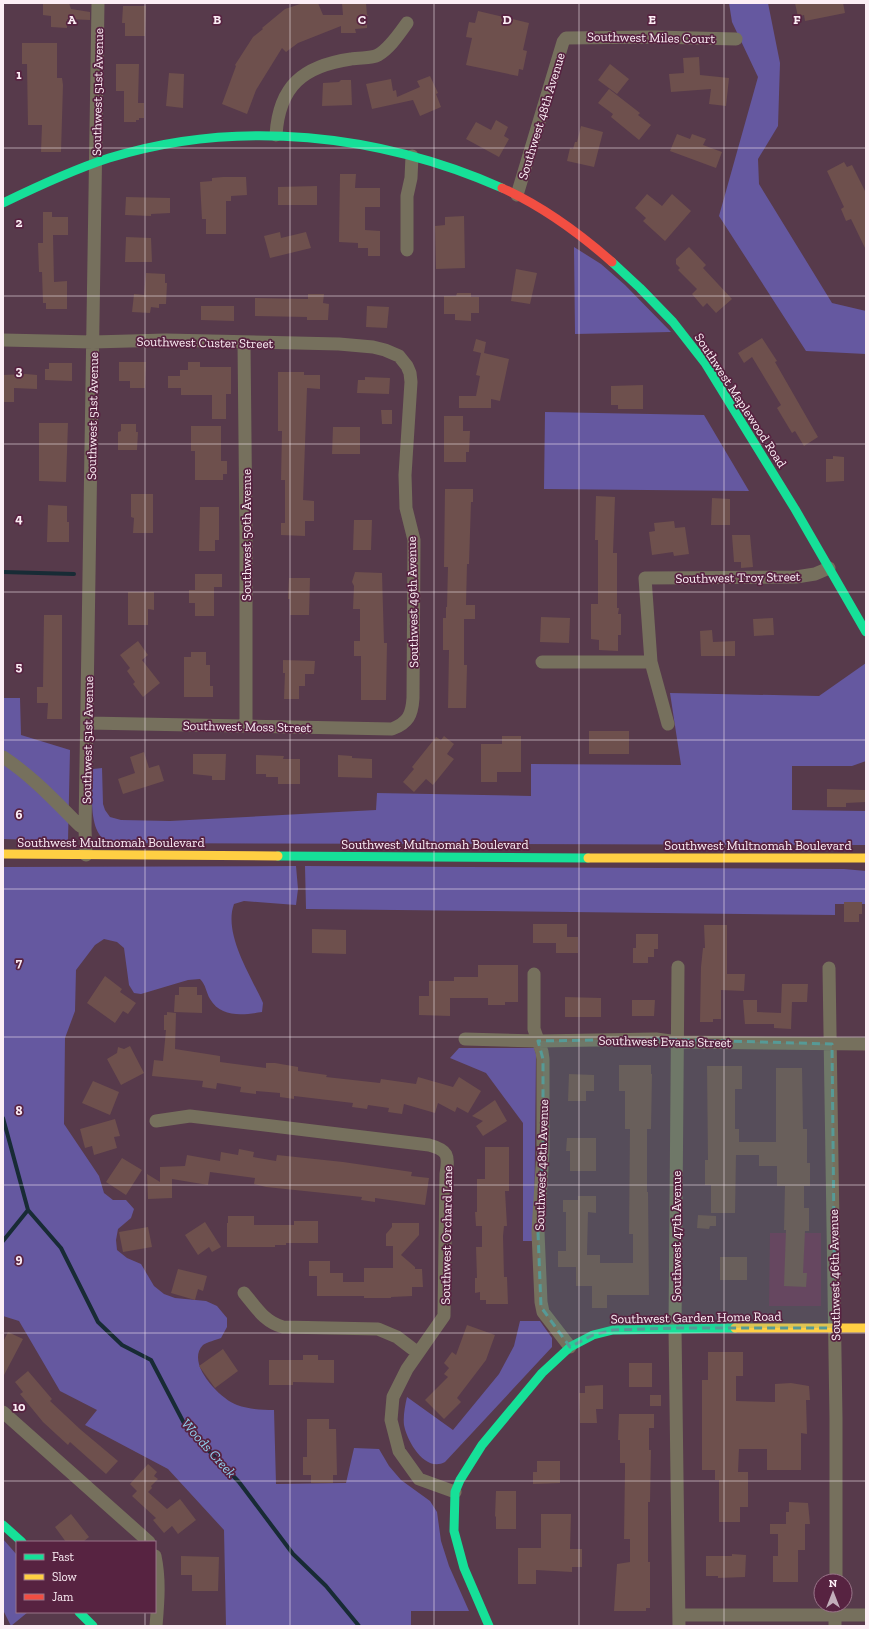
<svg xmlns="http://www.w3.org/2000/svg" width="869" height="1629" font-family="'Zilla Slab',serif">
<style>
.built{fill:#6b3353}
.green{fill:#6558a0}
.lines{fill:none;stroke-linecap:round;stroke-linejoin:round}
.stream{stroke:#182b35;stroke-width:4}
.building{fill:#6e504d}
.street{stroke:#76705d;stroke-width:13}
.fast{stroke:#16e098;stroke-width:9}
.slow{stroke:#ffcf43;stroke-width:9}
.jam{stroke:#f24e42;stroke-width:9}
.marked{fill:#569a96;fill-opacity:0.2;stroke:#569a96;stroke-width:3;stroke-dasharray:8 5;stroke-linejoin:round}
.grid{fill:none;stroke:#fceef5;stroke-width:1;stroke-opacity:0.55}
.labels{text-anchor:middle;stroke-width:3.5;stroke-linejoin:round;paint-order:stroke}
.street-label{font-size:13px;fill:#fceef5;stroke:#572341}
.water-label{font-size:14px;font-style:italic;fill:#8fd2ef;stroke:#572341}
.grid-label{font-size:13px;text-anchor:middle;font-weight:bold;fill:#fceef5;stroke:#572341;stroke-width:3.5;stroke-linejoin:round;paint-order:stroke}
</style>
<rect width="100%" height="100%" fill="#573a4b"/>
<!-- built -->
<path class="built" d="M770 1233H821V1306H769Z"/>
<!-- green -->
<path class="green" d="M729 3H768L780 63 778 126 758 159 759 184 832 303 866 311V354L806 351 719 216 758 77 732 22Z
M574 247 601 264 625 285 671 332 575 334Z
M545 412 704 415 749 491 544 489Z
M866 663V761L852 766H792V810L866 811V845L110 843C86 834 93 790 93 769L102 768 103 804 105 810 110 817 121 820 170 821 376 810 377 793 531 796V764L681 765 670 693 819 696Z
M3 698H20L21 735 70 750 68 841 3 839Z
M296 866 298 889 296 905 244 901 234 904C223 934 251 976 263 1003L262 1012C243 1015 221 1018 210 999 206 992 206 985 200 979L188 980 141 994 134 993 129 985 124 948 117 942 104 939 95 945 76 970 75 1011 65 1038 64 1124 99 1176 104 1193 113 1200H126L134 1209 131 1218 118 1229 116 1240 117 1250 127 1258 141 1264 154 1286 164 1294 175 1298 206 1301 217 1306 227 1318V1327L221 1338C216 1340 207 1342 203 1345 185 1363 220 1399 237 1405 248 1409 261 1410 274 1410L276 1484 346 1483 354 1448 379 1449 389 1466 401 1480 430 1501 437 1512 441 1541 449 1566 469 1611H411V1626H226L224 1530 168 1469 85 1425 97 1410 60 1391 19 1321 3 1316V867Z
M305 866 844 869 866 871V904H835V915L306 909Z
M459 1048H534L536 1054 534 1241H523V1123L486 1073 450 1058Z
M520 1321H540L552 1338V1347L445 1462C425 1473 407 1441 404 1425 403 1416 405 1406 407 1397L453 1430 499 1374 514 1346Z
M3 1539 17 1555V1612H28L11 1626 3 1610Z"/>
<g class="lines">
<!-- stream -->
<path class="stream" d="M3 572 74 574
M3 1118 28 1210 61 1248 98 1322 122 1345 151 1360 186 1427 239 1482 293 1554 326 1586 359 1626
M3 1241 28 1210"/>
</g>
<!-- building -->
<path class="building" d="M43 3H69L71 9 90 12V20L67 19V28L51 27V16L43 15Z
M303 3H318L323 15H343L342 3H366L367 15H369L367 16V28L355 29 356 33H341V26L298 43 286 52 282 48 256 90 247 114 222 104 236 66 235 65 253 37 263 29 262 28 285 9Z
M795 3H843L845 13 805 21 804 15 798 17Z
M123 6H146L145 36H125V23H122Z
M478 11 529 23 523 50 527 51 523 70 519 69 518 76 466 65 472 38 466 37 469 22 475 23Z
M22 43H57V78H62L63 85 61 152H41L42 125H28L27 64H22Z
M699 57 700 75 729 78 726 106 709 104 711 89 671 92 669 74 684 73 683 58Z
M116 64H139L138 103H144V118H139V120H136V122H124V91H116Z
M610 64 629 79 617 94 598 80Z
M169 73 184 74 183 108 166 106Z
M430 76 438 93 436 94 441 107 420 116 413 100 372 109 366 84 391 79 393 91 396 90 397 97 420 87 417 81Z
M341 80H351L352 105 322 106 323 83 339 82Z
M609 89 640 113 638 115 651 125 639 140 611 117 613 114 598 103Z
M496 120 508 127 504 136 509 139 499 157 466 139 476 122 491 130Z
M581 126 603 132 594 167 567 161 570 148 573 149 575 142H577Z
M677 134 690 139 692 134 706 139 703 145 722 152 716 168 670 151Z
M844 162 847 167 852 165 866 193V250L851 219 846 221 841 209 844 207 827 171Z
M340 174H356L355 188H380V207H365V230L380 231V256H368V248H358V243L339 242Z
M223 177H246L247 195 231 196V201H226V234H206V219H202L200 182 212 181V178Z
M317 186V205H278V187Z
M647 194 662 206 672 194 691 211 665 241 643 221 646 218 635 208Z
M126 197 170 198V213L151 214V216L125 215Z
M43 212H52V217H68V235H53L54 282 67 281V309H46V303H43L42 272H39L38 243H43Z
M464 216 465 268 436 269 435 226 445 225V217Z
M280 232 281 238 306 232 311 248 270 258 264 236Z
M126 237 151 238 152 262H125Z
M689 247 706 265 703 268 732 299 716 313 707 303 703 307 692 294 697 289 678 270 680 268 676 264V259Z
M516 269 537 273 530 304 511 301Z
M146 273 165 274V283H167L166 304H159V308L151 307 150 313 132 312 134 294 144 295Z
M457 293H471V297H479V313H471V321L455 320V314H444V296H456Z
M308 294H324L323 303 329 304 328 320H307V317L255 316V298L308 299Z
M201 306H234V321L201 320Z
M367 306 389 307 387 328 366 327Z
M762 338 777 361 775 362 818 437 804 446 795 431 792 433 777 408 781 405 752 357 744 363 738 353Z
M476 339 486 342 484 353 509 359 500 401 491 399V408H459V396H476L480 376 476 375 481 353 473 351Z
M119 362H146L145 388H130V381H119Z
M188 362H200V367H231V394H226V419H212V395H181V388H168V376H180V370H188Z
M49 363H72V381L45 380V369H49Z
M278 372H304V375H320V389L307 388 303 500 314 501V521H305V536L281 535V523H285V480H281L282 431H278Z
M26 374 37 375V389L14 388V402H3V375Z
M365 377 390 378 389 394 357 393 358 380H365Z
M643 385V409H618V405H611V386Z
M381 410H392V424H382Z
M444 416H463V431H470L469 452H466V462H444Z
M39 423H68L66 482 39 481Z
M121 424H136V432H138L137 450H118V432L121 431Z
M191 426H221V461H227V474H223V480H195V451H191Z
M333 427H360V454H332Z
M833 456 844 457V481L826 482V459H833Z
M445 489H473V502H471L469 564H467L466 605H475V619H464V665H467L466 708H448L449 650H443V618H446V607H447L448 567H444Z
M131 494H153V533H133L134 518 131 517Z
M596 496 615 497 613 553H617V608H619L618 614H621V635H618V651L599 650V640L591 639V604H598V540H595Z
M712 498 730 499V525H711Z
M48 505 67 506V522H69V542H47Z
M200 507H219V540H215V551H199Z
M354 520H372L371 550H353Z
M674 521 675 528 685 527 689 554 674 556 673 552 652 555 649 532 655 531 654 523Z
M732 535H750L753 567 741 568V562H734Z
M355 572 382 573 384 643H387L386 700H361V656H354V641H360V609H353L354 586 352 582Z
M195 574H222V587H214V616H195V603H189V590H195Z
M289 578H310L309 615H290V599H288Z
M128 592H154V610L148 609V625H128Z
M44 615H62V719H47L48 703H37V687H43Z
M541 617 570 618 569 643 540 642Z
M773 618 774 635 754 636 753 619Z
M712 630 713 642 735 641V656H701L700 631Z
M138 641 148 655 142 660 160 683 143 697 133 684 135 682 127 671 130 668 120 655Z
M191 652H206V665H210V686H213V697H184V657H191Z
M283 660 315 661 314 674H305V686H299V699H284L285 673H283Z
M589 731H629V754H589Z
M444 736 454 744 447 754 454 759 433 785 426 779 414 792 403 782 414 769 412 767 436 737 441 740Z
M502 736H521V772H497V782H481V744H502Z
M144 752 149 768 159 765 164 781 123 794 118 779 135 773 130 757Z
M193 754H226L225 780H212V776L193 774Z
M256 755 284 756 283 759H300V784H278V777H266V774H256Z
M338 755 352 756V758L372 759V778L338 777Z
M827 789 866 790V802L846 803V807H827Z
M844 902H862V914H859V922H844Z
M533 924H567V937H578V953H556V943H533Z
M704 925H727V974H745L744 991 721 990V1019H713V1022H700L701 967 703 948H705Z
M312 929 346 930V954L312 953Z
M636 934H658V949H654V957H648V963H633V948H636Z
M478 965H518V1002H505V1005H488V998H450V1016L419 1015V996H429V981H454V977H478Z
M105 976 122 989 120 992 136 1003 128 1014 123 1011 115 1023 87 1003Z
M782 984H808L807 1002H792L791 1029 774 1028V1024H745L743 1000H757V1012L781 1013Z
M179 987H197V995H202V1013L174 1012 175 995H179Z
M565 997 601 998V1017H565Z
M632 1000H655L654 1016H632Z
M167 1012 176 1013 175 1049 220 1056V1062L266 1068V1063H275L298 1067V1071L327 1075 326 1077 380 1083 381 1079 416 1084 418 1077 453 1087 459 1077 481 1091 468 1113 457 1107 455 1112 438 1103 435 1113 404 1104 402 1114 388 1112 389 1108 368 1105 367 1109 352 1107 353 1103 294 1096V1099L280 1097V1093L256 1091V1094L240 1092 241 1087 217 1083 216 1089 202 1087 203 1081 152 1076 154 1060 163 1061 166 1030H164V1015H167Z
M130 1046 144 1073 121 1085 107 1059 117 1053 118 1047 124 1049Z
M619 1065H651V1074H652L651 1129H647V1192H648L649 1295H607V1308H592V1286H576V1267H558V1251H566V1212H563V1200H578V1196H596V1213L588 1212 587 1255H600V1263H633V1234H629L630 1129H625V1091H619Z
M707 1066H742V1089H735V1129H739V1142H776V1068H802L803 1129H807V1163H810V1186H804V1208H809V1231H805L803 1273H807L806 1287 784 1286 786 1230H784L785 1186H777V1166H759V1155H736L735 1213H711V1185H705V1160H708Z
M569 1074 594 1075V1091H586V1101H568Z
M93 1081 119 1092 110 1115 82 1103Z
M495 1100 507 1121 483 1136 476 1126 483 1121 472 1116Z
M115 1119 120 1136 114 1137 117 1148 94 1155 92 1146 85 1148 80 1129Z
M567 1138H596V1171H570V1151H566Z
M485 1147H509V1191H505L507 1226H504L503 1236 504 1277H507L508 1304H486V1300H480V1292L475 1293V1278H477L476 1247H482V1226H476L475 1212H477V1179H485Z
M239 1149 254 1152 253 1157 276 1161 277 1155 343 1162 412 1172 411 1176 429 1178 425 1205 375 1198V1202L361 1200 362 1197 266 1187 254 1184 255 1178 210 1172 208 1185 172 1179V1198L148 1199 147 1174 160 1182V1167L185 1166 187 1155 220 1161 221 1152 238 1155Z
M122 1158 142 1170 126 1195 106 1182Z
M698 1215 716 1216V1226H710L709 1229 697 1228Z
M228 1216H254V1225H294V1221H318V1243H286V1245H275V1247H227V1223H228Z
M205 1222 221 1247 212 1252 209 1247 198 1255 185 1235Z
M392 1223H419V1235L401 1255 415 1267V1269H422L423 1287H412V1296L391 1297V1298H364V1296H317V1276H309V1261H330V1273H343V1282H364V1268H393V1246H386V1234L392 1227Z
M148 1227 152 1247 123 1252 119 1232Z
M720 1257H747V1280H720Z
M178 1269 207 1276 203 1291 198 1289 195 1300 171 1293Z
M467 1325 495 1335 486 1360 457 1398 461 1402 444 1419 425 1400 448 1377 444 1374 449 1368 444 1363 452 1352 456 1355Z
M8 1332 23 1339 3 1377V1342Z
M223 1349 238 1371 215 1388 199 1366Z
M708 1352H743V1376H736V1401L775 1402V1384L791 1383 809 1386 810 1400H806L807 1434 801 1433V1470H767V1449H739L738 1472H748V1507H740V1522H719V1480H715V1470H702V1380H708Z
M303 1355H318V1360H334V1383L293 1382V1385H269V1360H303Z
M629 1363H652V1387H629Z
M28 1371 52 1399 50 1401 81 1430 118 1461 106 1474 70 1442 68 1445 56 1434 43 1422 20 1394 23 1392 15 1382Z
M603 1385V1409H596L597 1423H580L579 1393H585V1386Z
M650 1395H661V1406H650Z
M619 1414H654V1428H649V1450H651L650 1502H648V1562H650V1608H646V1611H614L617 1564 630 1562V1539H624L625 1470V1463H620V1440H618Z
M307 1419H329V1429H336L337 1475H333V1483H311V1475H303V1457H307Z
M537 1461H560V1483L533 1484V1472H537Z
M148 1464 157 1472 154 1476 158 1479 151 1486 152 1488 148 1492 167 1509 180 1499 196 1520 178 1534 172 1526 164 1533 153 1520 156 1518 132 1496 137 1491 130 1484Z
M496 1491H516V1529H496V1517L495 1516Z
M789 1502 808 1503 810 1524H805V1550H798V1582H773V1556H778V1534H770V1524H786V1512H789Z
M71 1514 89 1537 83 1542H66L55 1527Z
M541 1514H571L570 1549H582V1567H572V1572L536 1570V1584H518V1548H541Z
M732 1554 746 1555 745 1577 718 1578V1576H706V1556H732Z
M181 1556 219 1557 218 1591H192V1575H181Z"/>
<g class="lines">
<!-- street -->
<path class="street" d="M276 135C279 86 303 66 351 59 360 57 371 59 378 55 390 48 399 34 407 23
M517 195 563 42 566 38 655 37 736 39
M407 250V196L411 178 412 156
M3 340 93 342 166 340 339 344 373 347 385 350 399 356 407 366 410 373 411 382 405 475 406 508 414 540 413 698C412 715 408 723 392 729L88 723
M244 343 246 536V726
M542 662H651
M668 724 651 662 645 578 796 577 815 574 829 568
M3 757C32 776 55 801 79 825L85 829
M86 855 85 829 98 3
M678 967 675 1328 679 1626
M829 968 836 1418V1581
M534 974V1029L542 1052 543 1059V1151L538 1232 541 1302 543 1312 570 1347
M465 1039 538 1041 656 1039 678 1042 866 1044
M156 1121 190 1116 429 1145C448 1150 449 1155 446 1174L444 1316 407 1369 393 1397 391 1420 399 1451 419 1479 455 1492
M244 1293C256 1307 264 1322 283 1327L378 1329 397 1337 418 1353
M3 1412 149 1542
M155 1556C160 1580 158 1602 156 1626
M679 1615H866
M835 1626V1605"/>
<!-- fast -->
<path class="fast" d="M3 203C38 186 72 170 109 158 238 118 380 134 502 188
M612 262 640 288 673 322 705 363 795 509 866 632
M278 856 588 858
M3 1525 22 1542
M79 1612 93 1626
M489 1626 464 1568 454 1531 455 1492 460 1480 482 1445 542 1373 570 1347 593 1335 613 1330 735 1328"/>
<!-- slow -->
<path class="slow" d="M3 854 278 856
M588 858H866
M735 1328H866"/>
<!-- jam -->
<path class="jam" d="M502 188C542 206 579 233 612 262"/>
</g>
<!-- marked area -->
<path class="marked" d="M656 1039 832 1044 835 1328H675L613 1330 593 1335 570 1347 541 1307 538 1232 543 1151V1059L538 1041Z"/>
<!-- grid -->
<path class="grid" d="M145 3V1542M290 3V1626M434 3V1626M579 3V1626M724 3V1626M3 148H866M3 296H866M3 444H866M3 592H866M3 740H866M3 889H866M3 1037H866M3 1185H866M3 1333H866M3 1481H866M145 1612V1626"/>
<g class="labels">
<!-- street labels -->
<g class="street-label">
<text transform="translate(651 37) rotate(1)" y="5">Southwest Miles Court</text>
<text transform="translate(97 92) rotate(-89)" y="5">Southwest 51st Avenue</text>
<text transform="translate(541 116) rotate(-73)" y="5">Southwest 48th Avenue</text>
<text transform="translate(205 342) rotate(1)" y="5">Southwest Custer Street</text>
<text transform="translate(741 400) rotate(57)" y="5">Southwest Maplewood Road</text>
<text transform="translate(92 416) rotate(-89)" y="5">Southwest 51st Avenue</text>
<text transform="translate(246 535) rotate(-90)" y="5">Southwest 50th Avenue</text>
<text transform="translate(738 577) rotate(-1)" y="5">Southwest Troy Street</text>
<text transform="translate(412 602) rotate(-91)" y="5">Southwest 49th Avenue</text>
<text transform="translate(247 726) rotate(1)" y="5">Southwest Moss Street</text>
<text transform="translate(87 740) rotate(-89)" y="5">Southwest 51st Avenue</text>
<text x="111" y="847">Southwest Multnomah Boulevard</text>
<text x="435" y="849">Southwest Multnomah Boulevard</text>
<text x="758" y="850">Southwest Multnomah Boulevard</text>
<text transform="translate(665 1041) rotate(1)" y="5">Southwest Evans Street</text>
<text transform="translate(541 1165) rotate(-88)" y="5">Southwest 48th Avenue</text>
<text transform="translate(446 1235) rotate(-89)" y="5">Southwest Orchard Lane</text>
<text transform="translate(676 1236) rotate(-90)" y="5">Southwest 47th Avenue</text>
<text transform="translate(834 1275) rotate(-91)" y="5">Southwest 46th Avenue</text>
<text transform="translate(696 1317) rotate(-1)" y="5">Southwest Garden Home Road</text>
</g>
<!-- water labels -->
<g class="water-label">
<text transform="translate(209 1448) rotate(48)" y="5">Woods Creek</text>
</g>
</g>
<g class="grid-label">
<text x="72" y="24">A</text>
<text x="217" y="24">B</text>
<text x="362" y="24">C</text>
<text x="507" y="24">D</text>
<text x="652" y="24">E</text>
<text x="797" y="24">F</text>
<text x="19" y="79">1</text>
<text x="19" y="227">2</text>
<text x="19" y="375">3</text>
<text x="19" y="523">4</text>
<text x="19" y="671">5</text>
<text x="19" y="819">6</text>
<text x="19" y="967">7</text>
<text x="19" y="1115">8</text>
<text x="19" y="1263">9</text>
<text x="19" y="1411">10</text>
</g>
<!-- border -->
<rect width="869" height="1629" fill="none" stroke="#fceef5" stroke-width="8"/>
<!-- legend -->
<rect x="16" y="1541" width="140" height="72" fill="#572341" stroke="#997489"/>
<rect x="24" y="1554" width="20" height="6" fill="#16e098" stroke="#997489"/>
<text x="52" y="1561" font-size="12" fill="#fceef5">Fast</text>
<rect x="24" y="1574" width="20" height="6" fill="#ffcf43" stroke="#997489"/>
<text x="52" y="1581" font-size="12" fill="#fceef5">Slow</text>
<rect x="24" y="1594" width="20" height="6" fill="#f24e42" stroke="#997489"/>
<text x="52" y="1601" font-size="12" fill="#fceef5">Jam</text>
<!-- north arrow -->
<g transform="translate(833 1593)"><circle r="19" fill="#572341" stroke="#997489"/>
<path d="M0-3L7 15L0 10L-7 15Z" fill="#c2afba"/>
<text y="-6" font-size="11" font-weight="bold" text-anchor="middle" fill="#fceef5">N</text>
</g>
</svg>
